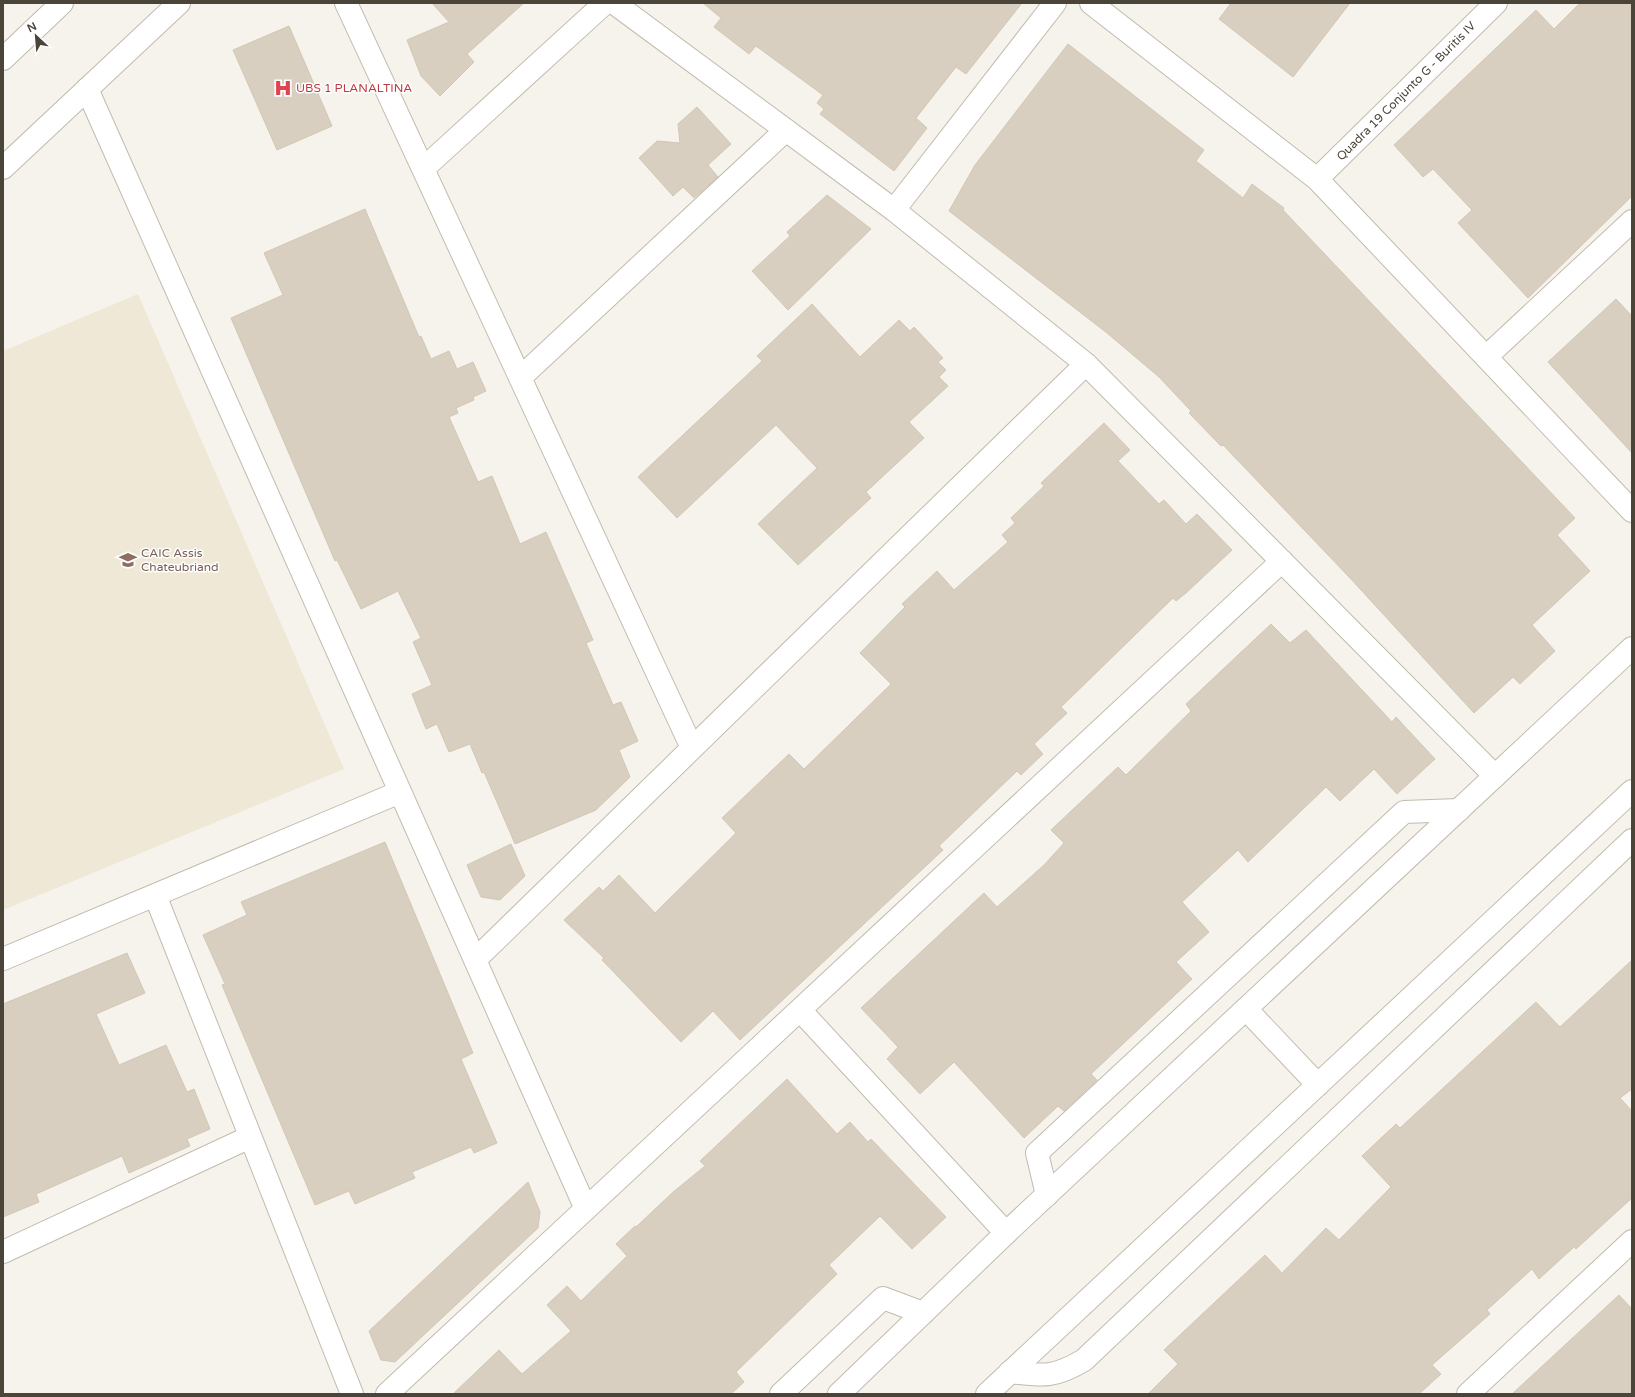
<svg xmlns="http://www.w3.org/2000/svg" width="1635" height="1397" font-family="'Varela Round',sans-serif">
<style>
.education{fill:#efe8d6}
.building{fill:#d8cfc1;stroke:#d3c7b4}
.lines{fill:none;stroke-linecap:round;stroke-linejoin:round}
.minor-casing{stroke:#c2bbae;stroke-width:24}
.tertiary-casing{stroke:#c2bbae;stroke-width:24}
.minor{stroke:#fff;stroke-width:22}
.tertiary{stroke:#fff;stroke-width:22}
.labels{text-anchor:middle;stroke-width:3;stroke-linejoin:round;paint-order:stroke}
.health-label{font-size:12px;fill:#be3a42;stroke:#fff;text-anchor:start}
.street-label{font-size:12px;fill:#4b4439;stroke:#fff}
.education-label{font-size:12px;fill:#785e54;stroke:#fff;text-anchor:start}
</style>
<rect width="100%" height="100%" fill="#f6f3ec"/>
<!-- education -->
<path class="education" d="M138 294 344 769 3 910V351Z"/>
<!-- building -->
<path class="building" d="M432 3H524L467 54 474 62 440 96 421 76 407 40 449 22Z
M703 3H1022L966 74 956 67 916 118 927 128 894 171 820 114 824 109 817 103 823 95 756 46 749 54 714 27 721 18Z
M1231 3H1350L1293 77 1219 19Z
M1580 3H1632V196L1528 298 1458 223 1472 210 1433 169 1423 177 1394 145 1536 10 1554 29Z
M289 26 332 126 277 150 233 50Z
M1068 44 1204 150 1196 161 1243 198 1252 184 1284 208 1283 210 1575 518 1557 535 1590 571 1532 625 1555 651 1520 684 1513 677 1474 713 1350 578 1223 445 1221 446 1189 413 1191 411 1159 377 1107 333 949 211 975 165Z
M697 107 731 144 708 165 718 177 694 198 683 187 673 196 639 158 657 141 680 143 678 124Z
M827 195 871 229 788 310 752 271 790 236 787 232Z
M365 209 419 337 421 336 431 359 449 351 457 369 473 362 486 391 473 397 474 400 456 408 458 413 449 417 478 482 492 476 520 544 546 532 593 640 586 643 613 705 621 702 638 741 619 750 630 777 596 810 515 844 484 772 482 773 470 744 449 752 437 724 426 729 412 694 432 685 413 642 421 638 398 591 361 609 337 560 335 561 231 318 283 295 264 253Z
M1616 299 1632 316V453L1548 362Z
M812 304 860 357 899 320 910 331 914 327 943 358 938 362 946 370 939 377 948 386 909 422 924 438 866 492 871 498 798 565 758 524 817 468 776 425 677 518 638 477 762 361 757 356Z
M1104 423 1130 450 1118 461 1159 504 1164 500 1186 524 1197 514 1232 550 1186 593 1176 601 1173 598 1061 707 1067 713 1034 744 1043 754 1021 775 1017 771 939 846 943 850 740 1040 713 1011 681 1042 602 960 604 958 564 920 599 887 603 891 619 875 655 913 736 833 722 818 789 754 804 769 891 684 860 653 905 607 902 604 937 571 954 590 1008 542 1002 535 1015 523 1011 518 1044 486 1041 483Z
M1271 624 1290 643 1306 630 1392 722 1396 717 1435 759 1397 794 1374 769 1340 801 1326 787 1248 862 1238 850 1182 902 1209 932 1176 962 1192 979 1091 1074 1097 1080 1064 1111 1058 1106 1024 1138 954 1062 920 1094 887 1059 898 1047 861 1008 984 893 997 907 1044 865 1064 843 1051 830 1118 767 1126 775 1191 711 1186 704Z
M385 842 473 1053 461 1059 497 1143 474 1153 471 1147 412 1172 415 1178 355 1204 349 1191 315 1205 222 985 225 984 203 935 247 915 241 902Z
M511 844 525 876 500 900 481 897 467 865Z
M127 953 145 993 96 1014 119 1065 166 1045 187 1092 194 1089 210 1129 187 1139 190 1146 129 1173 122 1156 36 1194 39 1202 3 1217V1004Z
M1632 960V1089L1620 1098 1632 1111V1198L1576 1249 1574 1247 1539 1279 1532 1269 1487 1310 1490 1314 1432 1365 1441 1374 1419 1394H1148L1178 1364 1164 1350 1265 1255 1282 1273 1326 1228 1339 1240 1391 1187 1362 1156 1396 1124 1400 1128 1536 1002 1560 1027Z
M787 1079 837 1134 850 1122 868 1142 871 1139 946 1217 912 1249 880 1216 829 1265 837 1274 736 1372 744 1382 731 1394H453L499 1350 522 1374 571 1331 547 1305 567 1286 581 1301 627 1256 616 1244 635 1226 636 1227 672 1193 705 1166 700 1161Z
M528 1182 540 1212 538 1228 395 1362 381 1360 369 1331Z
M1619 1295 1632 1309V1394H1512Z"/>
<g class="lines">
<!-- minor casing -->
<g class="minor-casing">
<path id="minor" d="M346 3 692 748
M614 3 894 210 1086 364 1495 776
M1091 3 1317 179 1632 511
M87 89 586 1209
M424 168 605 3
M1317 179 1496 3
M894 210 1055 3
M1486 357 1632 221
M521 377 786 130
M155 895 352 1394
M3 959 400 792
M475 960 1086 364
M800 1010 1006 1233
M1047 1195 1037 1153 1404 812 1459 810
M3 1252 250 1137
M1010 1372C1043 1376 1054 1378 1084 1360L1632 840
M387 1394 1282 561
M781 1394 883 1298 923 1313
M1468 1394 1632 1241"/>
</g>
<!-- tertiary casing -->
<g class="tertiary-casing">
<path id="tertiary" d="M3 59 62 3
M3 168 179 3
M1246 1009 1318 1085
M839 1394 1006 1233 1632 648
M987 1394 1632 791"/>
</g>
<!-- minor -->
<use href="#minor" class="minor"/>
<!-- tertiary -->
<use href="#tertiary" class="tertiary"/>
</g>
<!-- icons -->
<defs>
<g id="hospital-bare" transform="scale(1.38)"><path d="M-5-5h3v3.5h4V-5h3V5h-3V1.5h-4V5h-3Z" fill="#e0444e" stroke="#fff" stroke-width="2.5" paint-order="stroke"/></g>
<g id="school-bare" transform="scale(1.38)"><path d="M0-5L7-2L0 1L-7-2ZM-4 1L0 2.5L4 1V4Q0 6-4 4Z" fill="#8d6e63" stroke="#fff" stroke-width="2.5" paint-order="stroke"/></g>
</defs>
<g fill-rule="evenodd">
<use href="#hospital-bare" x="283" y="88"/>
<use href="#school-bare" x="128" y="560"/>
</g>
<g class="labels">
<!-- health labels -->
<g class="health-label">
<text x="296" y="92">UBS 1 PLANALTINA</text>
</g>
<!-- street labels -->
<g class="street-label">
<text transform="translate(1406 91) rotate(-45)" y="4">Quadra 19 Conjunto G - Buritis IV</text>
</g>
<!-- education labels -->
<g class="education-label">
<text x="141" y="557">CAIC Assis<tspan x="141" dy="14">Chateubriand</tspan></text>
</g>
</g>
<!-- border -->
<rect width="1635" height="1397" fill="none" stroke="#4b4439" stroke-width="8"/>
<!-- north arrow -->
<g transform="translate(36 36) rotate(334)" stroke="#ffffff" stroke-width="3" paint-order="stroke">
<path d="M0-3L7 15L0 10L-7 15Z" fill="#4b4439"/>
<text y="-6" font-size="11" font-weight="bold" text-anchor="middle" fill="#4b4439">N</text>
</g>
</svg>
